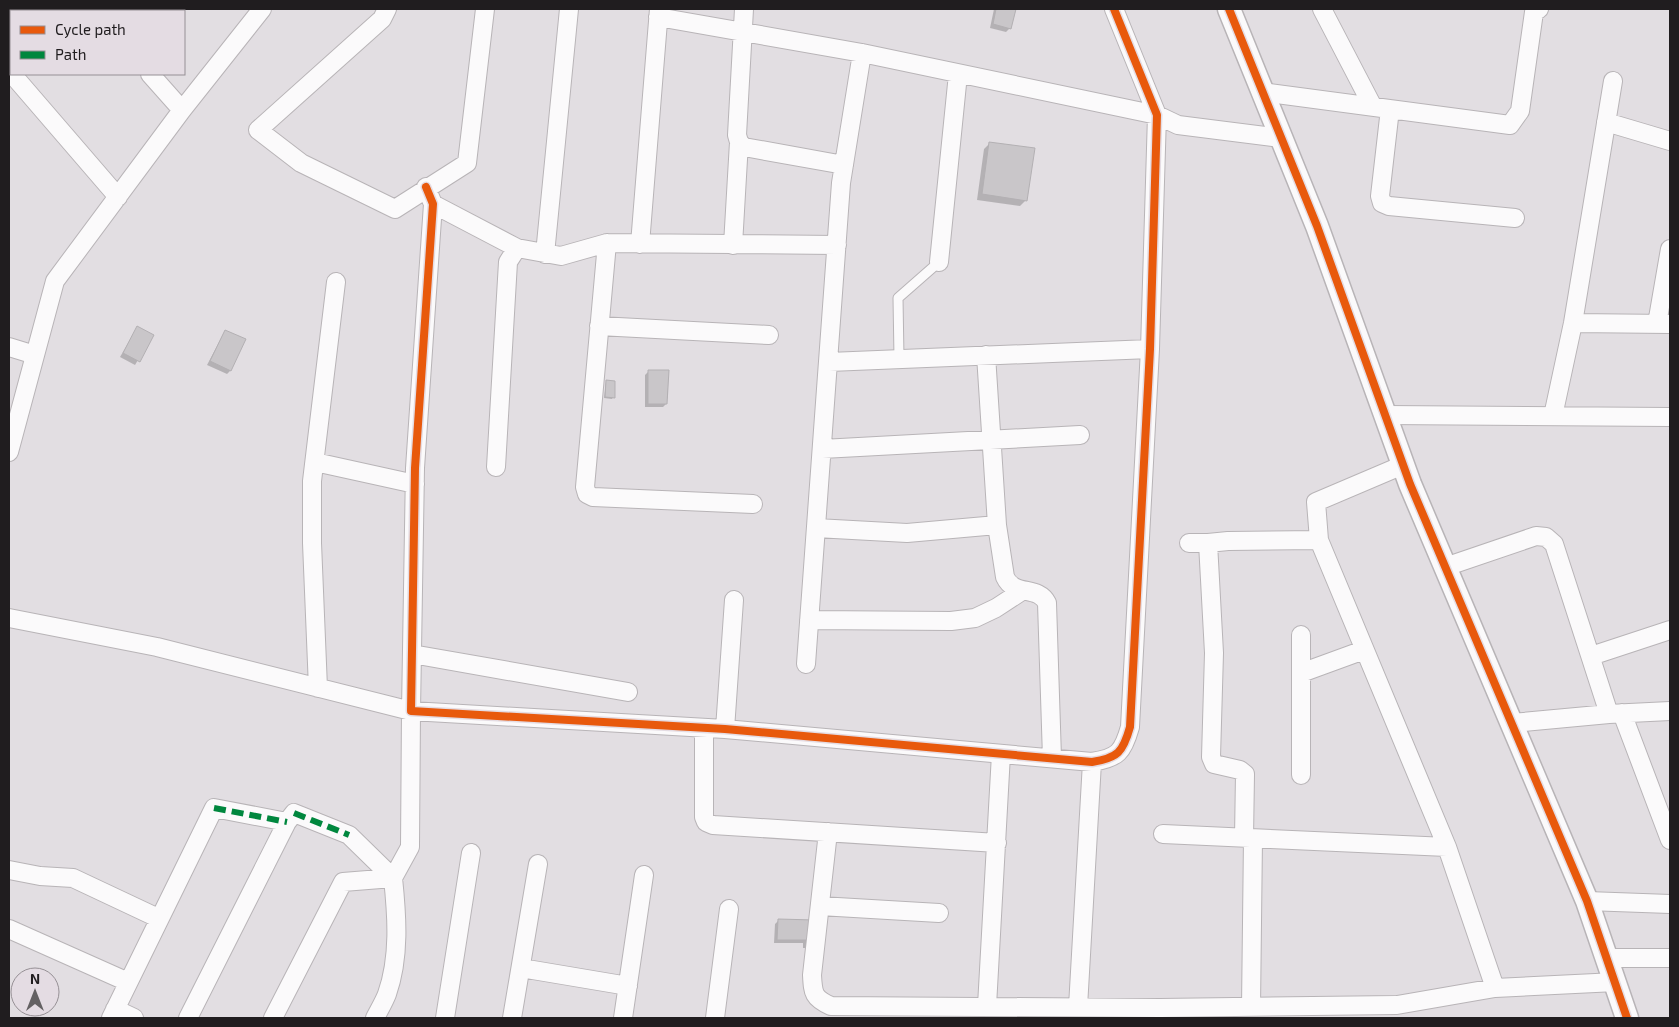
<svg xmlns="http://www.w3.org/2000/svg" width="1679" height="1027" font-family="'Exo 2',sans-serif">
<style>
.shadow{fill:#0003}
.building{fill:#c9c6c9;stroke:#b3b0b3}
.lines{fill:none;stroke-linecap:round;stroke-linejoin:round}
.service-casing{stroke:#b8b4b7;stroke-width:11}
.minor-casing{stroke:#b8b4b7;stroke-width:20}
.tertiary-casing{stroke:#b8b4b7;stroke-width:25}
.service{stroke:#fbfafb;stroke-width:9}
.minor{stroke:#fbfafb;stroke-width:18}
.tertiary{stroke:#fbfafb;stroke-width:22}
.quiet{stroke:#00873e;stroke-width:6;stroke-dasharray:12 6;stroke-linecap:butt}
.cycleway-casing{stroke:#e4dce3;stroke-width:11}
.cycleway{stroke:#e8590c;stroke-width:8}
</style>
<rect width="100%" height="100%" fill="#e2dee2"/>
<!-- shadow -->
<path class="shadow" d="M994 9H1015L1010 28 1006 32 990 28Z
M990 143 1026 200 1020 206 977 200 984 149Z
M137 328 153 335 135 365 120 357Z
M225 331 230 371 227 374 207 365Z
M649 371H668V395L666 404 663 407H645V375Z
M606 382 613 397 612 399 604 398Z
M778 921H812L808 948H803V943H774L775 924Z"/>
<!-- building -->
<path class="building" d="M996 9H1016L1011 29 993 24Z
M989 142 1035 148 1027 201 982 194Z
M137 326 154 335 140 362 123 353Z
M225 330 246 339 231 371 210 361Z
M648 370H669L667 404H648Z
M606 380 615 381V398L605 397Z
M778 919 814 920 813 945H806V940H777Z"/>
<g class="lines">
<!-- service casing -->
<g class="service-casing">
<path id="service" d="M899 358 898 298 939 262"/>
</g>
<!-- minor casing -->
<g class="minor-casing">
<path id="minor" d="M92 9 94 11
M387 9 382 19 258 130 301 163 395 209 467 163 485 9
M744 9 737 135 739 142 744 147 844 165
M1322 9 1373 107
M115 11 117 9
M658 17 862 53 1157 115 1178 125 1281 138
M12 74 118 197
M150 74 182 110
M1262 92 1510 125 1520 111 1534 12 1539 9
M1390 109 1380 196 1382 203 1389 206 1515 218
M1606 122 1670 141
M426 187 433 204 415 468 411 711 725 729 1092 762C1118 758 1123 752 1130 727L1150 349 1157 115 1114 9
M433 204 517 248
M607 243 585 487 587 494 593 497 753 504
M640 244 659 9
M733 245 739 142
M545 254 569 9
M939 262 958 74
M1573 323 1670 324
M1657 324 1670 249
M599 326 769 335
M9 347 35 355
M986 355 997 525 1005 577C1014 597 1038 585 1047 603L1052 758
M829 362 1150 349
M1385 415 1670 417
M1553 416 1573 323 1613 81
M822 449 1080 435
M9 452 55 281 182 110 262 9
M315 462 415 484
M1403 465 1316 502 1319 540 1447 847 1495 988 1616 982
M496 467 508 262 517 248 561 256 607 243 837 245
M816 528 907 533 997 525
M1189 543H1208
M1445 567 1536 536 1546 537 1554 544 1609 714
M9 618 157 647 411 711 410 847 393 878 343 882 273 1018
M809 620 951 621 975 618 996 608 1022 591
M1301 635V775
M412 654 628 692
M1591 656 1670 630
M806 664 841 183 862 53
M1301 673 1364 650
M318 688 312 543V481L336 282
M1622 713 1670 840
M1512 723 1609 714 1670 711
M704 728V817L706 822 713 825 997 843
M725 729 734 600
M828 832 812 975C813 993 813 998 831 1006L1160 1008 1397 1005 1495 988
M1163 834 1447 847
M1244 838 1245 774 1240 770 1214 764 1211 757 1214 653 1208 543 1228 541 1319 540
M9 870 40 876 73 878 158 918
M1587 901 1670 904
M820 906 939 913
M9 929 128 982
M1608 958H1670
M521 968 628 986
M987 1006 1001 754
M1078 1007 1092 762
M1251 1007 1253 838
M115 1009 134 1018
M111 1018 214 808 287 822
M188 1018 287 822 294 813 349 835 393 878C397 916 400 957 387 994 384 1002 379 1010 375 1018
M445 1018 471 853
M512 1018 538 864
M623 1018 644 875
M715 1018 729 909"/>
</g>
<!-- tertiary casing -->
<g class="tertiary-casing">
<path id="tertiary" d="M1229 9 1317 226 1410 484 1587 901 1627 1018"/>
</g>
<!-- service -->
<use href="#service" class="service"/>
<!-- minor -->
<use href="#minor" class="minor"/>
<!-- tertiary -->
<use href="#tertiary" class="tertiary"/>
<!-- quiet -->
<path class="quiet" d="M214 808 287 822
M294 813 349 835"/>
<!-- cycleway casing -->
<g class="cycleway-casing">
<path id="cycleway" d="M1229 9 1317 226 1410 484 1587 901 1627 1018
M426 187 433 204 415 468 411 711 725 729 1092 762C1118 758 1123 752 1130 727L1150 349 1157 115 1114 9"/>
</g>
<!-- cycleway -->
<use href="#cycleway" class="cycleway"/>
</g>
<!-- border -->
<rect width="1679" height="1027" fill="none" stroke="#201d1f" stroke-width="20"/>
<!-- legend -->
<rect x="10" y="10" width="175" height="65" fill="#e4dce3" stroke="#969095"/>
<rect x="20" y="26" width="25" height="8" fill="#e8590c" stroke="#969095"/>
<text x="55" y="35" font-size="15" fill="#201d1f">Cycle path</text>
<rect x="20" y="51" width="25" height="8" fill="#00873e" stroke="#969095"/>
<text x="55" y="60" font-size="15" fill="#201d1f">Path</text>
<!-- north arrow -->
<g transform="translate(35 992)"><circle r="24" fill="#e4dce3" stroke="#969095"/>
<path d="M0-4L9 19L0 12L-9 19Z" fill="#646163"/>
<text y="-8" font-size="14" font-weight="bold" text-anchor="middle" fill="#201d1f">N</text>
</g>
</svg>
